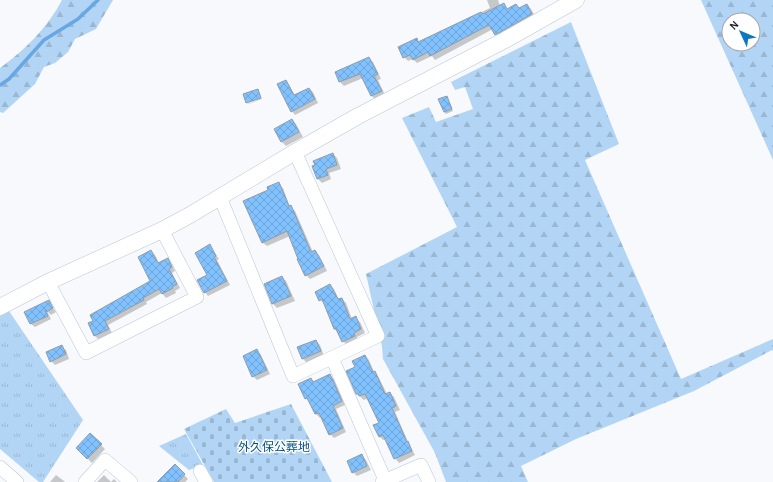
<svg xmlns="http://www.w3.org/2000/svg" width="773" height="482" font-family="'Alegreya Sans','Noto Sans JP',sans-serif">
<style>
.grass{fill:url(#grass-tufts)}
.forest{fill:url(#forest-firs);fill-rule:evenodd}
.cemetery{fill:url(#cemetery-stones)}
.shadow{fill:#0003}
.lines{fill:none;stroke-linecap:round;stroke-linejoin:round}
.stream{stroke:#69a7e2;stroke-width:3.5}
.building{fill:url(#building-cross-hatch);stroke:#8f9caa}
.minor-casing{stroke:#bac8d6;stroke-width:14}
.tertiary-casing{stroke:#bac8d6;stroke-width:17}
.minor{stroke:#fff;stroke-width:13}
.tertiary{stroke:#fff;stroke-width:16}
.labels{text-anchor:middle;stroke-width:3;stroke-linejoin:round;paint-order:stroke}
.park-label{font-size:12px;fill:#034f85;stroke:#fff}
</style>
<defs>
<pattern id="grass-tufts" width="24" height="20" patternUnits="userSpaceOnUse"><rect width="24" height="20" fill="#b2d5f6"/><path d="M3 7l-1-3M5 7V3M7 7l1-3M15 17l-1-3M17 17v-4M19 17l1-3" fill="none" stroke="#99b7d3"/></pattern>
<pattern id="forest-firs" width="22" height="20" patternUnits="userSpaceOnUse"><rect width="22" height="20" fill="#b2d5f6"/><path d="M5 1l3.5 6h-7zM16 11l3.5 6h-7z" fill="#99b7d3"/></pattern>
<pattern id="cemetery-stones" width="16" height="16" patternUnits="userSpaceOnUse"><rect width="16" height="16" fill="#b2d5f6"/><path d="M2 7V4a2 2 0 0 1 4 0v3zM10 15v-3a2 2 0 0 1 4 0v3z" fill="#99b7d3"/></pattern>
<pattern id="building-cross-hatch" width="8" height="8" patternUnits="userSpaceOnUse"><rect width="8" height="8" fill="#81c1fd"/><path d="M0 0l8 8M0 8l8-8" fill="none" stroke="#6fa6d9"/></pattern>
</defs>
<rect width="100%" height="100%" fill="#f7f9fc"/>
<!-- grass -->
<path class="grass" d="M9 311 83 420 43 482H39L0 449V316Z
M186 434 203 465 189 470 159 446Z"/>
<!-- forest -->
<path class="forest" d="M62 0H113L96 29 75 39 68 52 55 63 44 67 35 84 3 113 0 112V68C25 50 48 27 62 0Z
M701 0H773V160ZM729 20H753V44H729Z
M571 22 619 144 585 160 681 379 773 339V351L772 350 694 391 576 439 521 466 528 482H446L435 453 383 359 382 346 366 274 457 227 402 118 429 107 436 122 473 109 465 87 455 90 451 82Z"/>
<!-- cemetery -->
<path class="cemetery" d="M291 404 332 482H214L184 429 226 409 235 423Z"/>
<!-- shadow -->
<path class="shadow" d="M487 0H498L500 6 503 4 508 10 520 9 527 5 531 9 536 18 499 38 493 29 435 60 432 56 417 63 413 59 408 61 404 57 416 40 419 42 490 8Z
M368 58 373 62 381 79 378 80 385 95 376 100 372 96 363 78 344 86 340 82 336 73Z
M286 81 289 85 295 96 309 89 313 92 318 103 295 115 292 111Z
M446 97 453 111 446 114 444 112Z
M262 98V99L248 104H247Z
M292 120 296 124 303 137 286 146 282 142 275 129Z
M333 154 337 158 341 169 329 173 331 179 322 183 318 179 313 167Z
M278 184 283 188 290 207 295 211 313 252 315 251 319 255 327 271 310 279 306 275 290 236 267 246 262 242 269 191Z
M210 246 219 259 217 260 230 285 208 296 205 292 208 275Z
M151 251 155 255 159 263 167 259 171 263 175 271 172 273 180 288 175 291 176 293 166 298 162 293 146 302 147 304 108 325 112 333 98 339 94 335 89 324 151 281Z
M282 277 286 281 295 301 277 308 273 304 265 284Z
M330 285 334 289 339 300 342 299 346 303 352 319 355 318 360 322 365 333 357 337 359 340 347 346 335 329 325 304 320 300 316 293Z
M48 301 56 312 51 315 47 311 51 319 35 327 31 324 26 313Z
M316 341 320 345 324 356 307 363 303 359Z
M61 346 66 350 69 359 55 365 51 361Z
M257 351 261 355 270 374 257 380 253 376Z
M365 356 369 360 374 372 378 376 387 394 390 393 394 397 400 410 395 412 409 444 415 455 399 463 395 458 386 439 383 440 379 436 380 423 368 398 364 400 357 394 356 367Z
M330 376 334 379 345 405 336 409 346 432 334 438 330 434 322 417 320 418 316 414 310 402 306 398 311 379 315 383Z
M90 434 105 449 92 463 77 448Z
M362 456 366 460 371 470 357 476 353 472Z
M175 465 188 479 185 482H159Z
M56 475 64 481 65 482H50Z
M104 475 111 482 114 479 117 482H97Z"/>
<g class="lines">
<!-- stream -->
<path class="stream" d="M0 85 9 79 44 40 78 19 98 0"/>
</g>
<!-- building -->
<path class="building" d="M504 3 507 9 516 4 519 8 527 4 532 14 495 35 489 25 430 56 428 52 413 60 410 55 403 58 398 47 417 38 418 42 481 12 483 14Z
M369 57 378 74 374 76 382 91 371 96 360 74 339 82 335 72Z
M286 80 294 95 309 88 315 99 291 112 277 84Z
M258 89 261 98 246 103 243 94Z
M447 96 452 109 444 112 438 99Z
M292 119 299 132 281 142 274 129Z
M333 153 337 165 326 169 328 175 317 179 312 166 315 165 313 161Z
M279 182 289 206 291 205 311 252 315 250 324 266 305 276 297 259H298L287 231 262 243 243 201 268 190 267 187Z
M210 244 216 256 214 257 227 281 204 293 197 280 207 275 195 253Z
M151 250 158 263 168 258 172 267 169 269 177 284 172 287 173 288 162 294 159 289 143 298 144 300 105 321 109 329 94 336 88 323 93 321 90 315 150 281 138 257Z
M282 276 291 296 272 304 264 284Z
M330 284 338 299 342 298 350 319 356 316 361 329 354 333 355 336 342 342 336 329H334L322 299 319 301 315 292Z
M49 300 53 308 46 312 45 310 48 316 30 324 24 312Z
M316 340 321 351 302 359 297 347Z
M62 345 66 354 50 362 46 352Z
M257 349 267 370 252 377 243 356Z
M365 355 373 372 375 371 385 394 390 392 396 406 392 408 407 442 408 441 412 451 394 459 383 435 379 437 373 425 379 423 365 394 359 396 358 394H356L346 371 355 367 352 361Z
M330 374 342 401 333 406 343 428 329 435 319 413 315 414 307 398 305 399 298 384 311 378 313 382Z
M90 433 102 444 87 459 76 448Z
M362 454 367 466 352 473 347 461Z
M175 464 185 474 178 482H157Z"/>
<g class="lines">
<!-- minor casing -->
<g class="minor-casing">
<path id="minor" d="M220 197 293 376 378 336 295 152
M48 282 86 353 197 297 162 230
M332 358 385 480
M0 467 17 482
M200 471 206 482
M85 482 105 460 131 482
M382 482 421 465 429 482"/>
</g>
<!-- tertiary casing -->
<g class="tertiary-casing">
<path id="tertiary" d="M0 307 48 282 162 230 190 215 295 152 358 116 505 40 576 0"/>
</g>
<!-- minor -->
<use href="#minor" class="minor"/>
<!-- tertiary -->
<use href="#tertiary" class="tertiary"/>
</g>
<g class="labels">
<!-- park labels -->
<g class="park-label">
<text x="274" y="451">外久保公葬地</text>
</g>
</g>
<!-- north arrow -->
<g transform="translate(741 32) rotate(314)"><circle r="19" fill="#ffffff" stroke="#a5a7a9"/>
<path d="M0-3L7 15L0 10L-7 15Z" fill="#0e77c2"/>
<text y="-6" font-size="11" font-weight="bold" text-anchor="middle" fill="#1d2227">N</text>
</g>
</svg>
